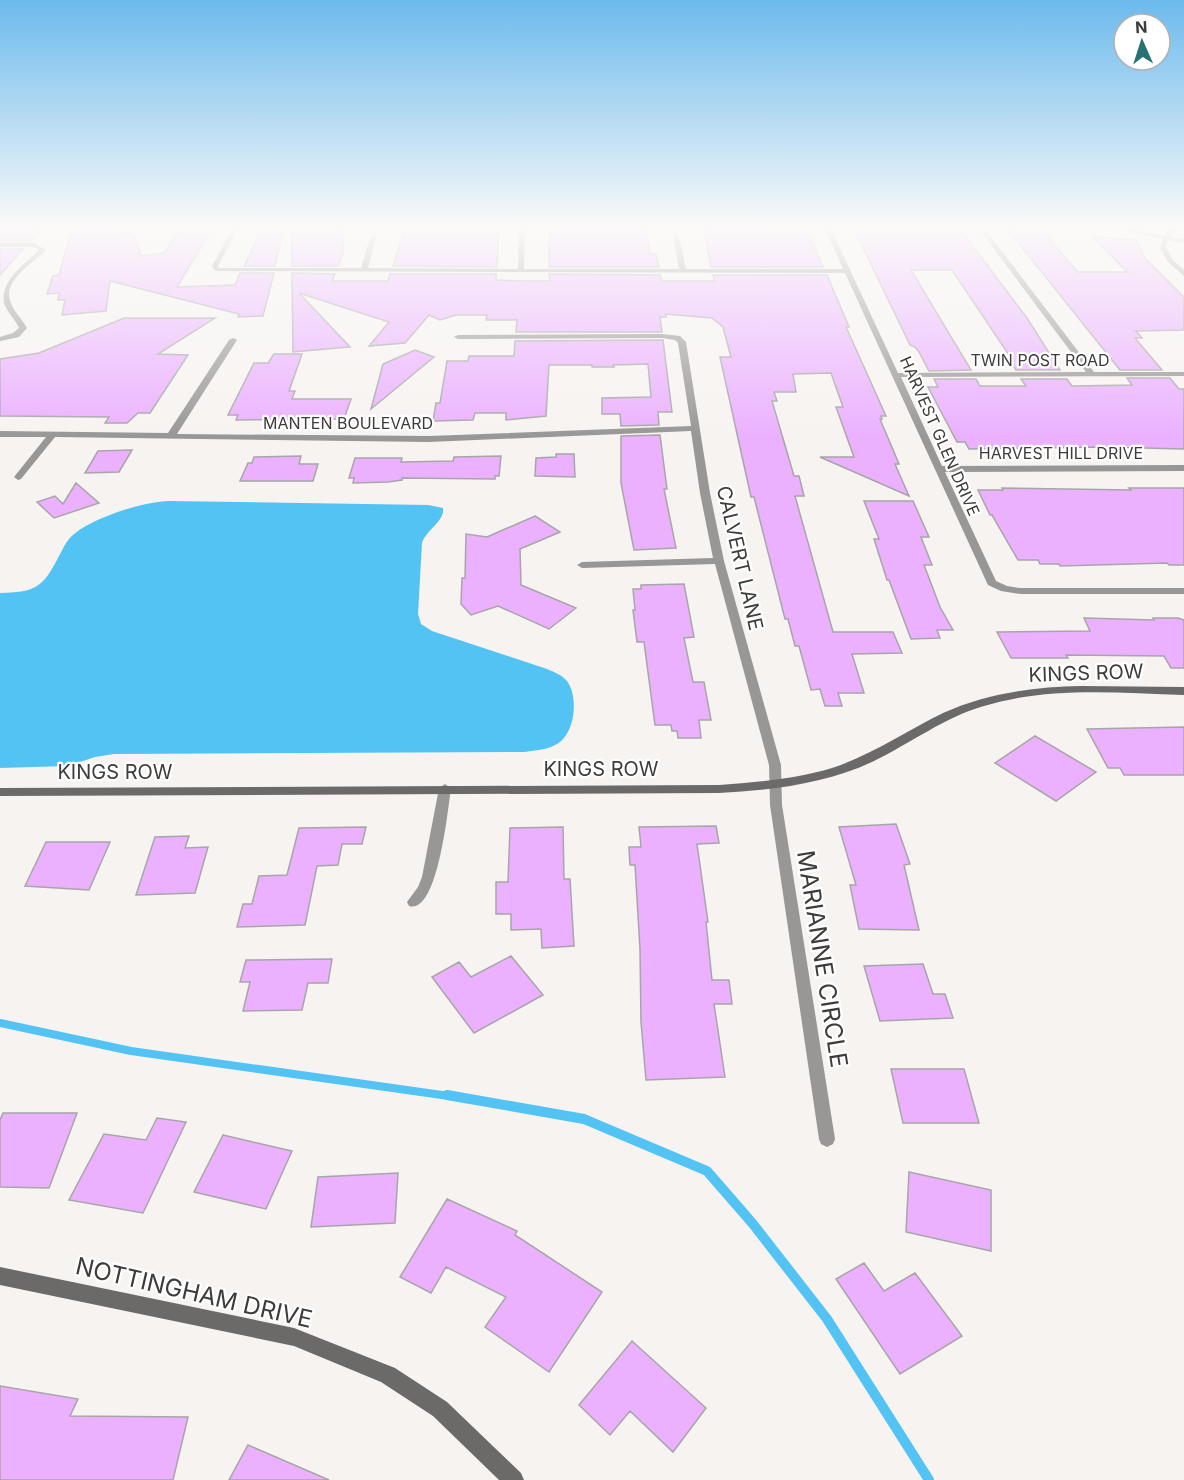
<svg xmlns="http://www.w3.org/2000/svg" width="1184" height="1480" font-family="Inter,sans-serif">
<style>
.water{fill:#53c3f4}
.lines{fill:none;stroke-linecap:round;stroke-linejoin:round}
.stream-far1{stroke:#53c3f4;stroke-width:8}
.stream{stroke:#53c3f4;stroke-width:10}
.building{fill:#ebb1ff;stroke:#a8a5a8;stroke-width:1.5}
.street{fill:#989795;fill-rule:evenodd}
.secondary{fill:#6c6a69;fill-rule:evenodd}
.labels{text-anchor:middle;stroke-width:4.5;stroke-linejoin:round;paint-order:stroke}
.far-street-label{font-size:16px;fill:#3d3c3b;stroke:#fff}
.street-label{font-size:20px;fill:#3d3c3b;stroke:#fff}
.near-street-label{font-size:24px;fill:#3d3c3b;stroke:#fff}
</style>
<rect width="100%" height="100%" fill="#f7f3f1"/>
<!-- water -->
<path class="water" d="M169 501 428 505 443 508C445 521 426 530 422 543L418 614 421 624 432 631 547 669C554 672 562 675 567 681 579 697 575 734 557 744 547 750 536 750 525 752L114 754 95 757 68 766 0 768V593C34 592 42 589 58 558 62 551 65 543 70 538 87 519 145 501 169 501Z"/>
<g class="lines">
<!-- stream-far1 -->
<path class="stream-far1" d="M0 1023 131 1051 456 1097"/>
<!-- stream -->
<path class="stream" d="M447 1095 584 1119 707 1171 753 1224 827 1319 929 1480"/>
</g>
<!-- building -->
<path class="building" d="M0 229H42L31 241H0Z
M72 229H125L126 233 133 232 141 256 164 253 181 230 212 229 177 287 235 285 240 273H274L263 316 238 317 239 314 110 281 106 311 62 315 65 300H58L59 293 47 294 53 276 59 275Z
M262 229H284L275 266H244Z
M292 229H343V253L338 266H292Z
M405 229H499L497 267 393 266Z
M549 229H646L650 254H656L659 267H549Z
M704 229H807L823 267H711Z
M854 229H960L1027 318 1060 370H1016L1005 355H1009L952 270H911L971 370 929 371 919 352 915 347 910 345Z
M1008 230H1041L1078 272H1127L1093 237 1136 240 1145 258 1184 297V330L1136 331 1142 338H1135L1162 370H1120Z
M0 249H23L0 275Z
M292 273 335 274 332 281H388L390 274H496V280L525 281H550L549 274 660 275 662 281H715L713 275H827L849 327H846L886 416H881L882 419H880L899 464H895L909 496 820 457H854L836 407H843L831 373 793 374 796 392H774L777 401H772L794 476H799L804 496H795L833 632H893L902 653 852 654 864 693H838L842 706H825L820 689 811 690 799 646H795L788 619H785L754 497H751L720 357H731L723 327 712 318 666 314V317H660L662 332H516L517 320H486L487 315H456L440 320 429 315 405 343 369 346 389 322 299 293 350 347 293 352Z
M124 318H215L158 354 188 355 150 413H138L127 423H105L109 417 0 416V359L39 353Z
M663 340 672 412H658L659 425 621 426 620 414H602V398L651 397 648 364 613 365 614 367H592V365H549L546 416 506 420V413H475L473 420 433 421 436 403H440L447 361H468L469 356H514L515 341Z
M415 350 434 357 371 409 383 364Z
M274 354H302L289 391H295L292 399H351L344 419 236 420 238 415H228L254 363H268Z
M1127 378H1170L1179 389H1184V449L1103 447 969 449 965 442H957L928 387H938L934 379H976L980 386H1026L1021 379H1067L1072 386 1132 385Z
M660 435 667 489H664L676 548 634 550 621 483V436Z
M132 450 119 472 85 473 98 451Z
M556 454H574L575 477 535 476 536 458 556 457Z
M301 456 299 464H318L313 481H240L248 463H252L254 457Z
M501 456 499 476H495V479L402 478V480L388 482 353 483 354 478H349L355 458H402L401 462 453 461 454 457Z
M76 483 99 503 54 518 37 502 55 496 63 504Z
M1002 488 1131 490 1129 488H1184V565H1169L1167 563 1060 566 1059 564H1040L1038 560H1018L992 515H990L978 490H1003Z
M864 501H913L929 537H921L932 565H924L940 607 953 630H937L940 638 911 639 889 580H887L874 539H879Z
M535 516 560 532 520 549 521 585 576 608 549 629 498 606 471 615 461 604 462 578H465L466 534 487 537Z
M684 584 694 637 684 638 693 682H704L711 720H699L701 738H678L677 731H672L671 725H655L644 642H637L633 610H635L633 589H641V585Z
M1084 618 1154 620 1153 618H1178L1184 620V668H1171L1164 656 1066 655 1068 658H1011L997 632 1090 631Z
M1184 727V775H1124L1120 768H1108L1087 729Z
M1035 736 1096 772 1056 801 995 763Z
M896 824 910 864 904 865 919 930 859 929 850 885H856L839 827Z
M716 826 719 843 697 844 708 922H706L712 980H729L732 1004H714L725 1077 646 1080 641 1022 640 949 635 865H630L629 847H641L639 827Z
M366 827 362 844H342L338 865 317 866 305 925 237 927 243 904H252L259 876 287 875 299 828Z
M563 827 564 879H570L574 946 542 948 541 929 511 930V914H496V882H508L510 828Z
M189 836 185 848 208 847 195 893 136 895 155 837Z
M46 842H110L89 890 25 886Z
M511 956 543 995 474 1033 432 977 459 962 471 977Z
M332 959 328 983H308L302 1010 243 1011 250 982H240L246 960Z
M923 964 933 994H945L953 1018 880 1021 864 966Z
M891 1069H964L979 1123H903Z
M3 1113H77L49 1188 0 1187V1120Z
M157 1118 186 1122 143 1213 69 1200 104 1134 146 1140Z
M223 1135 292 1151 266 1209 194 1192Z
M909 1172 991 1190V1251L906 1232Z
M398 1173 395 1223 311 1227 318 1177Z
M447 1199 517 1231 515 1235 602 1292 549 1372 485 1327 506 1297 446 1267 431 1293 400 1277Z
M864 1263 884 1291 915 1273 962 1336 900 1374 836 1279Z
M632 1341 706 1408 673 1452 630 1411 610 1435 579 1405Z
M0 1386 78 1399 70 1416 188 1417 173 1480H0Z
M248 1445 329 1480H229Z"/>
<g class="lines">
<!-- street -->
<path class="street" d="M232 229H238L218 266 219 268H361L370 238 373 236 376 238 368 268 518 269 519 229H525L524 269H679L673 236 676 234 679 236 686 269H843L825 229H831L898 373 1086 372 979 229H985L1094 372H1184V376L901 377 942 466 1184 465V471L945 472 996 581 1007 586 1020 588H1184V594H1020L1001 591 988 585 845 273 215 271 212 266Z
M1117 229H1132L1165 236 1170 229H1177L1171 237 1184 239V243L1168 240 1166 247 1173 260 1184 270V276L1168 262 1160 247 1163 239Z
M0 243H34L46 250C33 264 1 280 11 303 14 312 22 319 27 328L19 337 0 341V337L13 333 19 328C15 319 7 312 4 303 0 280 25 264 39 250L33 247H0Z
M662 334 680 336 686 342 710 493 724 561 781 765 782 805 835 1139 833 1144 827 1147 821 1144 819 1139 770 805 769 765 715 564 582 568 577 565 582 562 713 558 700 493 691 431 429 442 55 437 21 479 18 480 14 477 46 437H0V431L168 433 229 340 233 338 237 340 177 434 429 436 691 426 678 343 675 340 662 338 458 339 454 337 458 335Z
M445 784 451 788C448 808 438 915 409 906L407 902 418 887 422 877 439 788Z"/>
<!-- secondary -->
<path class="secondary" d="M1081 686 1184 687V695C1118 693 1049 686 984 706 945 717 911 743 874 761 826 784 772 790 719 793L0 796V788L719 785C757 782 796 779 832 768 872 755 906 731 943 713 987 693 1034 687 1081 686Z
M0 1267 294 1328 395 1368 447 1402 521 1473 524 1480H499L433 1416 381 1382 294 1346 0 1285Z"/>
</g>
<!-- sky -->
<linearGradient id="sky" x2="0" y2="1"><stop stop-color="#6cbaed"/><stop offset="0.52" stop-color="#fbfaf9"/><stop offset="1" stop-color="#fbfaf9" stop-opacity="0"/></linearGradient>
<rect width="1184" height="437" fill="url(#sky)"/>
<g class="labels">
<!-- far-street labels -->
<g class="far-street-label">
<text x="1040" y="366">TWIN POST ROAD</text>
<text x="348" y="429">MANTEN BOULEVARD</text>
<text transform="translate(940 436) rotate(66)" y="6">HARVEST GLEN DRIVE</text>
<text x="1061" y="459">HARVEST HILL DRIVE</text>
</g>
<!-- street labels -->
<g class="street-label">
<text transform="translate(740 558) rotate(77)" y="7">CALVERT LANE</text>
<text transform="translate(1086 673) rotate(-2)" y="7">KINGS ROW</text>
<text x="601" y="776">KINGS ROW</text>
<text x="115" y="779">KINGS ROW</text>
</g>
<!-- near-street labels -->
<g class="near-street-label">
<text transform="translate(822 959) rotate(81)" y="8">MARIANNE CIRCLE</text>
<text transform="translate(194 1293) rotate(13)" y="8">NOTTINGHAM DRIVE</text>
</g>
</g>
<!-- north arrow -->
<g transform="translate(1142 42) rotate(357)"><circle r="28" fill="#ffffff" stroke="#b1b1b1" stroke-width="1.5"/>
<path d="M0-4.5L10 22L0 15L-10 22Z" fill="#287273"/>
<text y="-9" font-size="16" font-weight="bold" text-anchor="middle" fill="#3d3c3b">N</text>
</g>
</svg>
